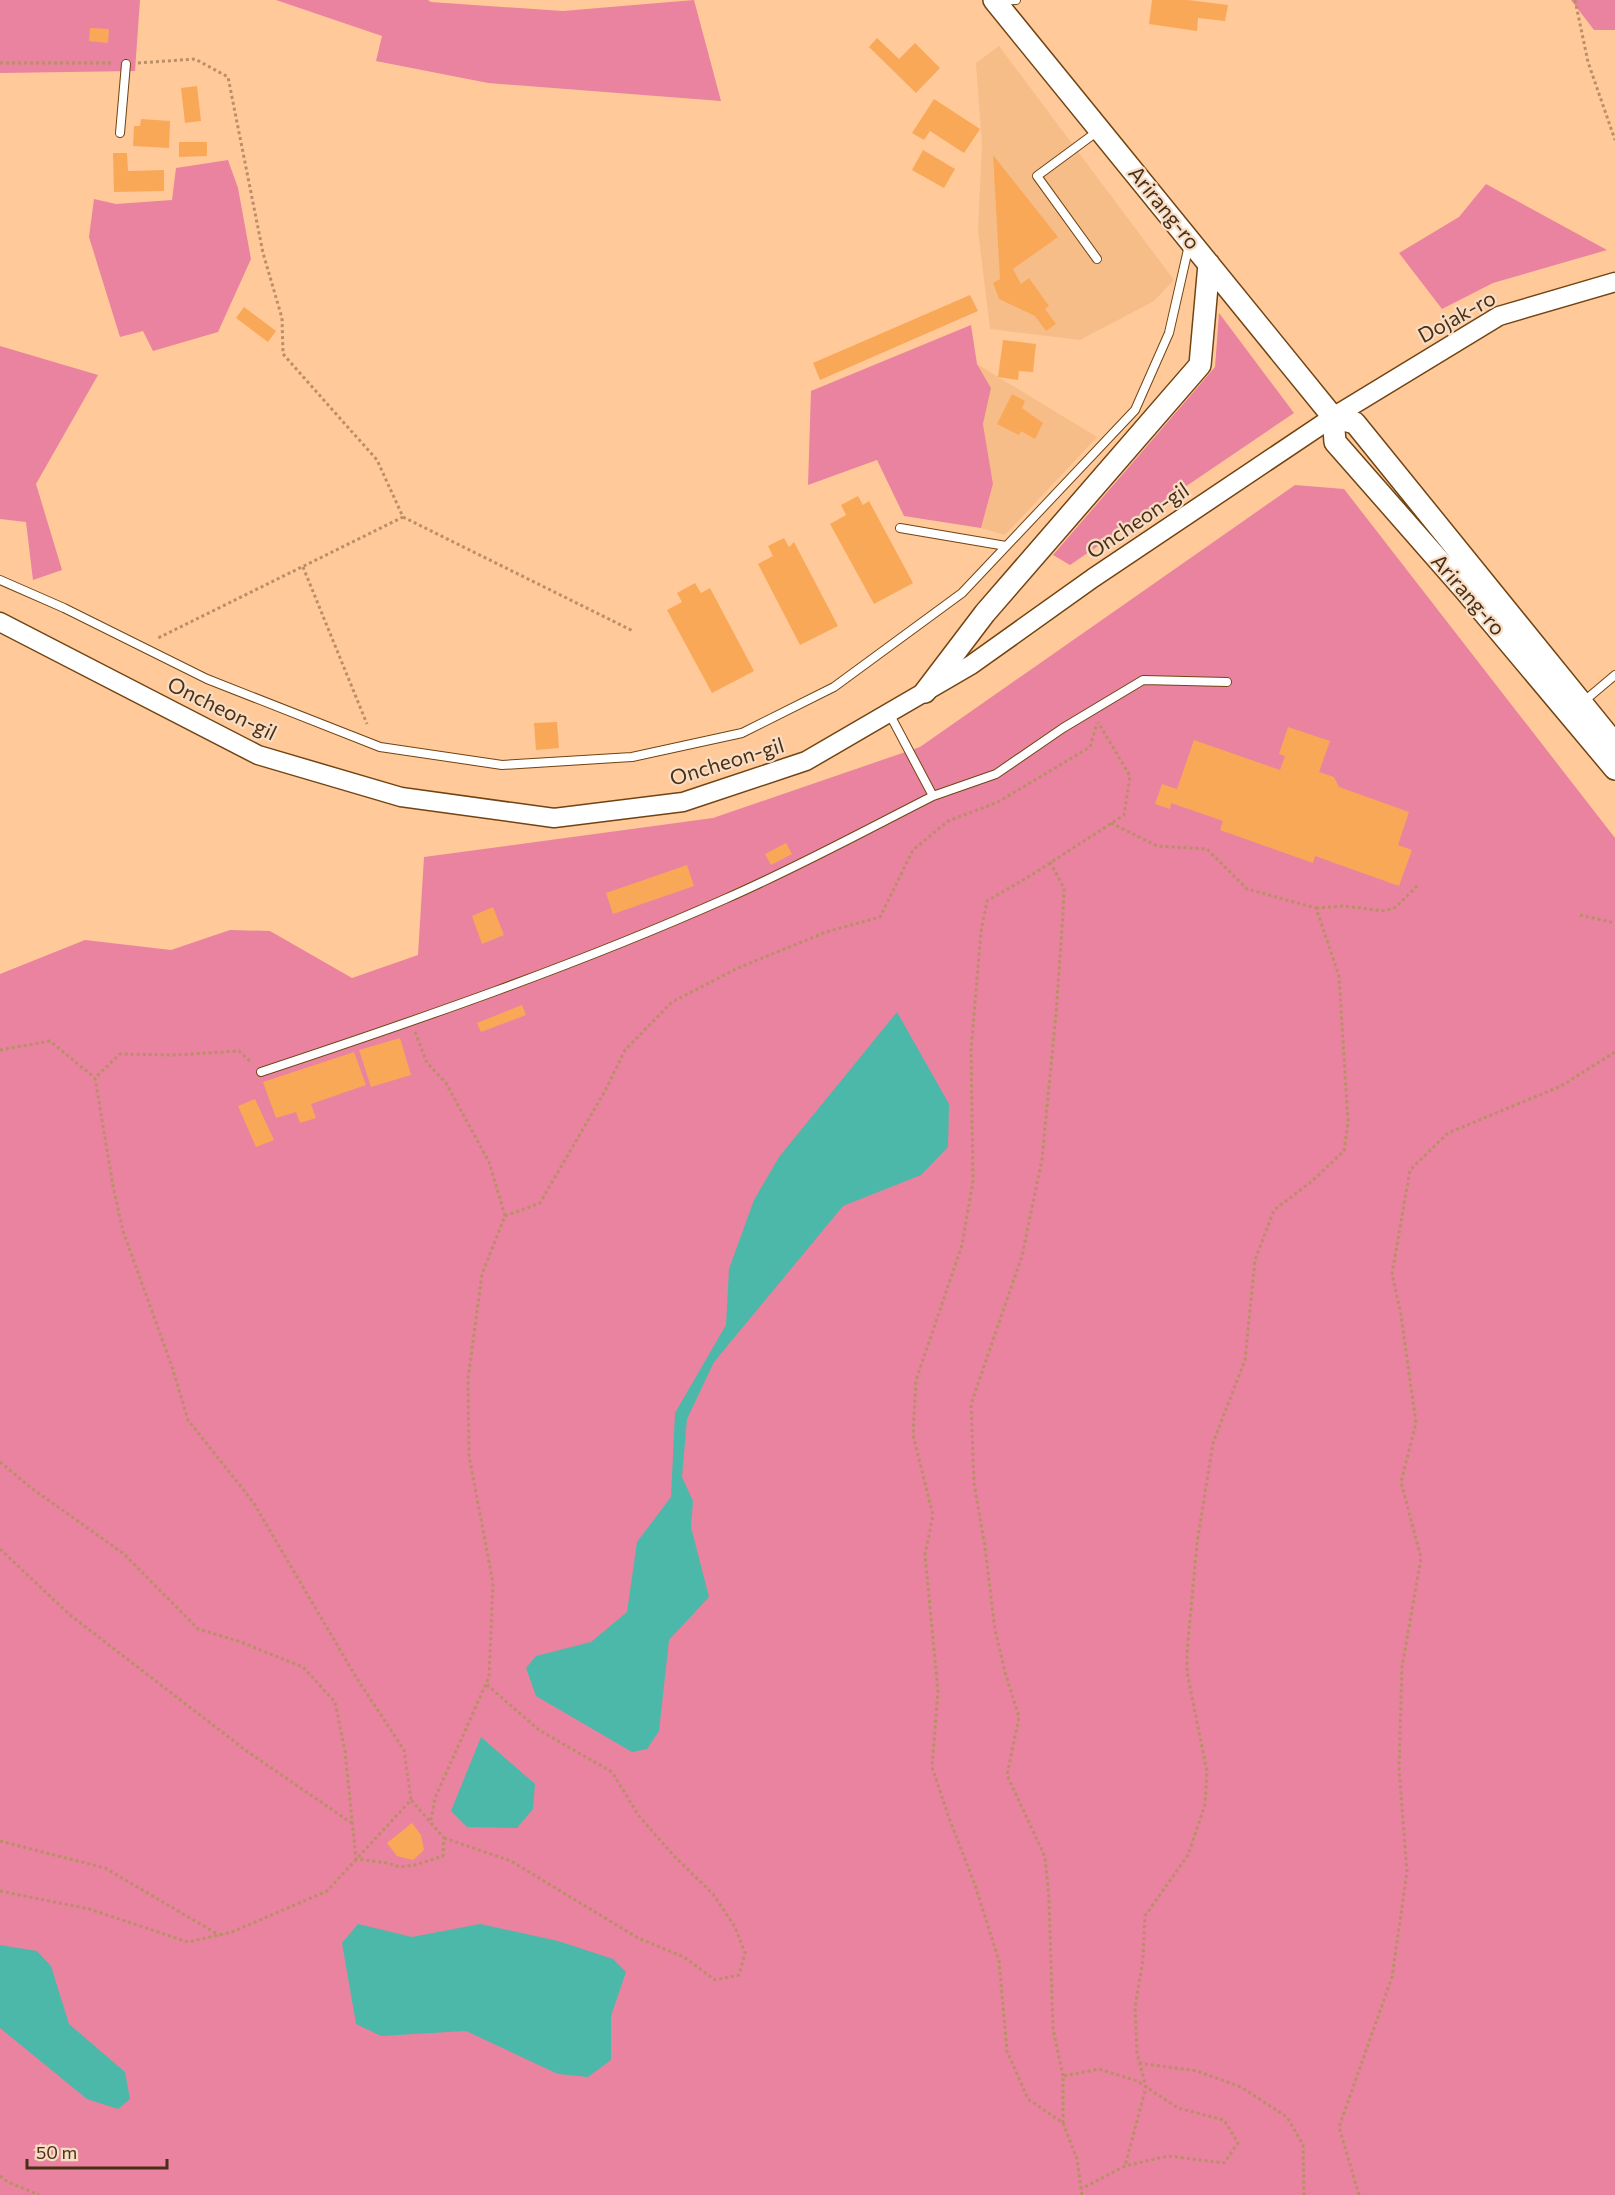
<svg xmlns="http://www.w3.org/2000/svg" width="1615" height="2195" font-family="Commissioner,sans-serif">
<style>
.built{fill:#f7bd89}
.green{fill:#ea839f}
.water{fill:#4cb8a9}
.building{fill:#f9a858}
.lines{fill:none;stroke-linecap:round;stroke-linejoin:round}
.service-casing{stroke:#714412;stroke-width:10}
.tertiary-casing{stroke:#714412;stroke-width:21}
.secondary-casing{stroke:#714412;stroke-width:24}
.path{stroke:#ba8f67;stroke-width:3;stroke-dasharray:3 3;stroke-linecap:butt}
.service{stroke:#fff;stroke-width:8}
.tertiary{stroke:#fff;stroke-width:18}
.secondary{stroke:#fff;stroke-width:21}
.labels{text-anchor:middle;stroke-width:4.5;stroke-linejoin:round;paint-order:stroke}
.street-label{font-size:21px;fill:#492f15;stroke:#f8ddc5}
</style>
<rect width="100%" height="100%" fill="#ffc999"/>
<!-- built -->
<path class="built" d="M999 46 1174 280 1154 301 1080 340 990 329 978 230 982 145 976 63Z
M977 364 1097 437 1005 535 981 528 993 484 983 424 991 388Z"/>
<!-- green -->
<path class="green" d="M0 0H140L135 71 0 73Z
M276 0H428L431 2 563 11 694 0 721 101 488 83 376 61 382 36Z
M1571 0H1615V30H1594Z
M228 160 238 188 251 259 218 332 153 351 143 331 120 337 89 237 94 199 116 204 172 200 176 168Z
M1486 184 1607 250 1493 283 1442 309 1399 253 1459 217Z
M1219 313 1294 413 1070 565 1053 555 1215 367Z
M971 325 977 364 991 388 983 424 993 484 981 528 904 516 877 460 808 485 811 391Z
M0 346 98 375 36 484 62 570 33 580 26 522 0 519Z
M1295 485 1344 489 1615 838V2195H0V974L85 940 171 950 230 930 270 931 352 978 418 955 424 857 713 818 920 747Z"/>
<!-- water -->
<path class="water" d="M897 1012 949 1104 948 1147 921 1175 843 1206 714 1362 687 1419 682 1477 693 1501 691 1527 709 1597 669 1640 659 1731 647 1749 632 1752 536 1696 526 1668 536 1656 591 1642 627 1612 637 1542 671 1497 675 1413 726 1325 729 1269 754 1200 779 1157Z
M481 1737 535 1784 533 1809 517 1828 467 1827 451 1811Z
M358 1924 412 1937 480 1924 558 1941 613 1959 626 1972 611 2016V2060L588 2077 558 2074 466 2031 381 2036 356 2024 342 1943Z
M0 1945 37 1951 51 1966 69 2024 125 2072 130 2099 118 2109 87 2099 0 2028Z"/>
<!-- building -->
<path class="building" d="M1152 0H1188L1228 5 1225 21 1198 18 1197 31 1149 24Z
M90 28 109 29 108 43 89 41Z
M877 38 899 59 915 43 940 68 916 93 869 47Z
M197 86 201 121 185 123 181 88Z
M934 99 980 129 964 153 930 131 924 140 912 133Z
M141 119 170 121 169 148 133 146 134 126H140Z
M179 142H207V156L179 157Z
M923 150 955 169 944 188 912 170Z
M113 153H127L128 171 164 170V191L114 192Z
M993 155 1058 237 1013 269 1021 284 1029 278 1049 306 1045 309 1056 324 1046 331 1035 316 999 299 993 283 1000 279Z
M970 295 978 311 820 380 813 363Z
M244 307 276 331 268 342 236 318Z
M1003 340 1036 344 1033 372 1019 371 1018 380 998 377Z
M1012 394 1025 401 1022 408 1043 423 1035 439 1021 431 1019 435 997 424Z
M858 496 863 505 869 501 913 583 874 604 830 524 846 515 841 505Z
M784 538 789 547 794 542 838 626 800 645 758 564 773 556 768 546Z
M695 583 701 593 710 588 754 671 712 693 667 610 682 602 677 593Z
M557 722 559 748 536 750 534 723Z
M1288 727 1330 741 1319 772 1334 777 1339 787 1409 812 1398 845 1412 850 1399 886 1315 856 1313 863 1220 830 1223 821 1171 803 1170 809 1155 804 1162 784 1177 789 1194 740 1280 770 1285 756 1279 754Z
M786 843 792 854 771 865 765 854Z
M687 865 694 886 613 914 606 893Z
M493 907 504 935 482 944 472 916Z
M522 1005 526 1015 481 1032 477 1023Z
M400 1038 411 1075 371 1087 359 1050Z
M354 1052 366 1085 311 1104 316 1118 300 1123 296 1112 276 1118 263 1082Z
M255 1099 274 1140 256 1147 238 1106Z
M412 1823 421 1835 424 1850 413 1860 397 1856 387 1843Z"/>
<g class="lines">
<!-- service casing -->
<g class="service-casing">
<path id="service" d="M1000 1 1016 0
M120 133 126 64
M1097 259 1037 176 1098 131
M900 528 1006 546
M0 580 64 608 207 679 380 747 502 765 632 757 742 733 834 687 962 593 1135 410 1169 333 1189 245
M1583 702 1615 675
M889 713 933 796 996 774 1063 728 1143 680 1227 682
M261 1072C418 1020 574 966 725 899 796 868 864 831 933 796"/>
</g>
<!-- tertiary casing -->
<g class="tertiary-casing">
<path id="tertiary" d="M0 622 258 755 401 797 554 818 683 802 806 761 971 665 1093 578 1333 417 1499 316 1615 282"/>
</g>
<!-- secondary casing -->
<g class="secondary-casing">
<path id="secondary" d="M994 0 1333 417 1335 442 1464 589 1615 769
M1333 417 1355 423 1615 744
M925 692 985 613 1200 365 1209 264"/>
</g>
<!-- path -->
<path class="path" d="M1575 0 1588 62 1615 140
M0 63H114
M138 63 195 59 228 77 263 253 282 318 283 354 377 460 403 517 156 639
M403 517 633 631
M303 567 367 724
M1111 823 1157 846 1207 849 1247 889 1316 908 1339 976 1348 1122 1344 1151 1312 1181 1274 1210 1255 1260 1245 1360 1213 1443 1197 1543 1187 1652V1672L1207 1772 1205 1805 1188 1855 1145 1916 1143 1960 1135 2007 1137 2053 1146 2087 1125 2166
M1050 862 1064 888 1063 913 1056 1014 1042 1159 1022 1256 971 1404 974 1483 985 1547 995 1630 1005 1672 1019 1717 1007 1775 1045 1857 1049 1899 1053 2029 1063 2076
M1316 908 1343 906 1385 911 1396 907 1419 884
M1580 915 1615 923
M415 1032 427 1063 446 1083 489 1162 505 1216 482 1274 468 1379 469 1456 493 1583 489 1677 435 1798 430 1824
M0 1050 50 1041 95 1078
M505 1216 540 1203 605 1091 625 1050 672 1002 738 968 826 932 880 917 913 850 948 821 998 802 1090 747 1097 723
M0 1462 30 1487 124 1554 198 1629 238 1641 303 1667 335 1702 345 1751 356 1859 387 1863 400 1867 415 1865 443 1856 444 1838 411 1800
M0 1549 70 1615 248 1752 353 1824
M444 1838 511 1861 638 1938 684 1957 715 1980 739 1975 745 1953 735 1927 713 1894 674 1856 639 1816 612 1772 539 1730 486 1684
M0 1841 105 1868 219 1935
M0 1891 89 1909 188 1942 232 1932 327 1891 411 1800 404 1750 356 1677 253 1502 188 1420 172 1367 123 1231 113 1186 95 1078 120 1054 176 1055 239 1051 252 1063
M1139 2063 1197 2071 1241 2087 1287 2117 1303 2145 1304 2195
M1063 2123V2076L1099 2069 1137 2081 1178 2108 1224 2120 1238 2143 1224 2163 1168 2156 1125 2166 1081 2189
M0 2176 8 2182 39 2195
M1082 2195 1077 2159 1063 2123 1028 2099 1007 2051 999 1961 975 1885 949 1818 932 1767 938 1691 925 1555 933 1515 913 1435 916 1380 962 1245 973 1181 971 1050 981 932 987 901 1033 874 1124 815 1130 776 1098 722
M1359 2195 1339 2127 1392 1977 1407 1872 1399 1769 1402 1667 1421 1558 1401 1482 1416 1423 1401 1315 1392 1274 1410 1170 1448 1133 1561 1086 1615 1052"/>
<!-- service -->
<use href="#service" class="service"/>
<!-- tertiary -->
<use href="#tertiary" class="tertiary"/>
<!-- secondary -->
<use href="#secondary" class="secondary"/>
</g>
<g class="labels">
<!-- street labels -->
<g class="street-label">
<text transform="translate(1164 208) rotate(51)" y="7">Arirang-ro</text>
<text transform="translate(1457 317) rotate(-29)" y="7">Dojak-ro</text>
<text transform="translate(1138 521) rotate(-34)" y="7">Oncheon-gil</text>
<text transform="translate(1468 595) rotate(49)" y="7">Arirang-ro</text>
<text transform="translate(222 709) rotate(26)" y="7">Oncheon-gil</text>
<text transform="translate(727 762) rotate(-17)" y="7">Oncheon-gil</text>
</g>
</g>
<!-- scale -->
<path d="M27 2159v9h140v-9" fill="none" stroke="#492f15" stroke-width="3"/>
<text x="36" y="2159" font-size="18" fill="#492f15" stroke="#f8ddc5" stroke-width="4.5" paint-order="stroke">50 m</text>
</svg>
